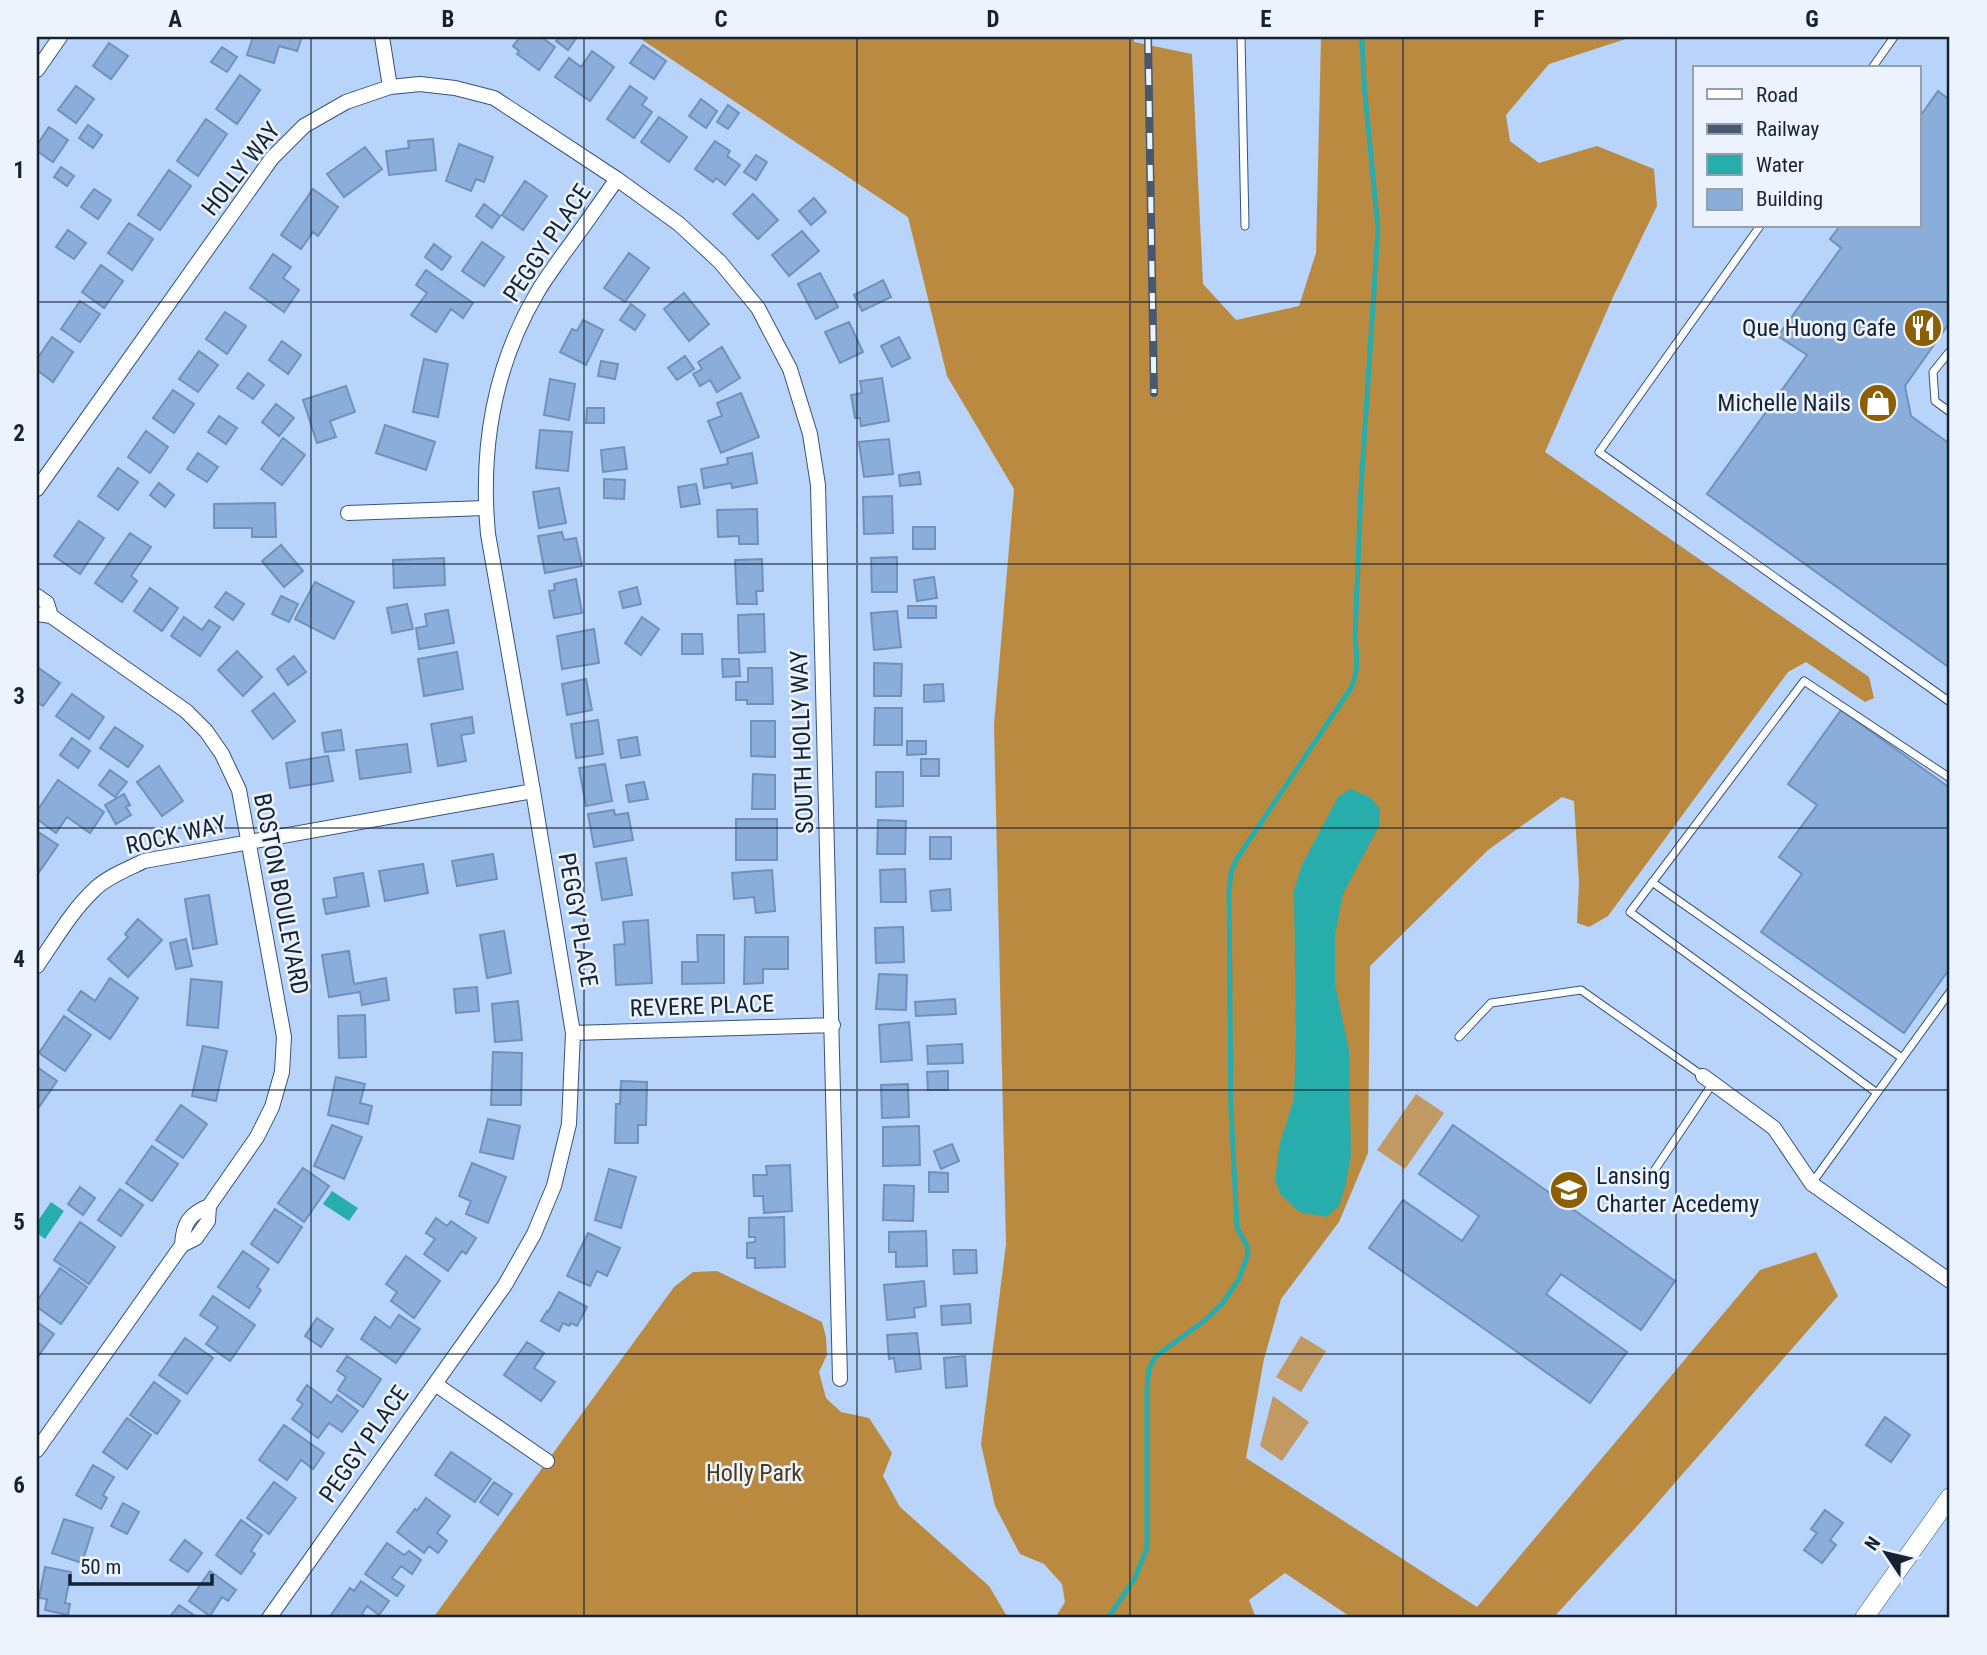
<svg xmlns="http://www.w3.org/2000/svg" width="1987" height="1655" font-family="'Roboto Condensed',sans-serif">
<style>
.green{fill:#c19962}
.forest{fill:#ba8a41}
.water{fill:#28adad}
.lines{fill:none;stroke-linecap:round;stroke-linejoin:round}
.stream{stroke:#28adad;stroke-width:5}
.building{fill:#8aadda;stroke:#6f91bc;stroke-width:2}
.service-casing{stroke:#35547c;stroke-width:9}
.minor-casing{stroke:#35547c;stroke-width:16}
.tertiary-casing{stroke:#35547c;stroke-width:19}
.service{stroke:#fff;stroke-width:7}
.minor{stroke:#fff;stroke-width:14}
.tertiary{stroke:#fff;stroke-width:18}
.rail-casing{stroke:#465970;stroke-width:8}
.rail{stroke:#ecf3fd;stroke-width:5;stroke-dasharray:16;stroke-linecap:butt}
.grid{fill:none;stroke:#142233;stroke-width:2;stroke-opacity:0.55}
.labels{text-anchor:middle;stroke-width:5;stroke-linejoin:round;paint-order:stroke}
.street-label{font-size:24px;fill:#142233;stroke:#ecf3fd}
.poi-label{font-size:24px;fill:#142233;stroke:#ecf3fd;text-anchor:end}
.park-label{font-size:24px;fill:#4d3818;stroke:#ecf3fd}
.neatline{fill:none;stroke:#142233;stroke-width:2.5}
.grid-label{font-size:23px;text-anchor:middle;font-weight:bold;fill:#142233}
</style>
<rect width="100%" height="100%" fill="#b8d4fa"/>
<!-- green -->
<path class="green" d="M1416 1094 1444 1113 1405 1169 1377 1150Z
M1301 1336 1326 1351 1301 1392 1276 1377Z
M1273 1396 1309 1422 1282 1461 1260 1446Z"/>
<!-- forest -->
<path class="forest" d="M638 37H1134V42L1192 54 1203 284 1236 320 1299 306 1316 253 1321 37H1632L1549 64 1506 115 1510 141 1539 163 1597 146 1654 169 1657 206 1613 297 1545 452 1869 677 1874 698 1865 702 1806 662 1788 672 1608 916 1589 927 1577 923 1579 883 1574 801 1562 797 1488 850 1370 966 1368 1153 1339 1222 1281 1299 1264 1359 1246 1458 1477 1607 1760 1270 1816 1252 1838 1296 1639 1524 1553 1618H1352L1285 1573 1249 1600 1256 1618H1055L1065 1602 1062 1584 1044 1564 1020 1554 995 1506 981 1444 1006 1244 994 725 1014 489 947 376 908 217Z
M717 1271 822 1322 826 1337 827 1355 819 1372 826 1398 841 1412 869 1418 892 1453 883 1476 900 1507 989 1586 1008 1618H433L674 1287 693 1272Z"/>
<!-- water -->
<path class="water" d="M1350 789 1370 797 1380 809 1379 826 1343 894 1335 935V983L1349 1050 1351 1154 1346 1184 1339 1206 1327 1217 1299 1212 1280 1194 1275 1179 1280 1143 1294 1099 1296 1033 1294 890 1302 865 1338 797Z
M332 1191 358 1208 349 1221 323 1204Z
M51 1202 64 1211 45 1239 37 1233V1222Z"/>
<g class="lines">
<!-- stream -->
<path class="stream" d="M1108 1618 1135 1578 1147 1548V1389L1149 1369 1156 1356 1204 1321 1222 1304 1239 1279 1248 1254 1247 1246 1237 1227 1231 1109 1229 891 1231 873 1236 860 1351 688C1359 670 1357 656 1355 638L1361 489 1378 229 1364 83 1362 37"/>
</g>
<!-- building -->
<path class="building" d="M253 37H302L297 51 279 46 274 63 247 55Z
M520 37H541L555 47 539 70 517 54 519 51 513 46Z
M559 37H577L568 50 556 41Z
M109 43 128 56 111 79 93 66Z
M643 45 666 61 654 79 630 63Z
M222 47 237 57 227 72 211 62Z
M592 51 614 67 590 101 555 77 569 58 581 67Z
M240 75 260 90 237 124 216 109Z
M76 86 94 99 76 123 58 110Z
M630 86 647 98 642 105 652 112 634 138 607 119Z
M1938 91 1950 100V322L1905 386 1911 416 1950 444V668L1707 494 1807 355 1778 336 1841 248 1830 239 1840 226H1919V118Z
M701 99 717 111 706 128 689 116Z
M728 105 739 113 728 129 717 122Z
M659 117 687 137 669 162 641 142Z
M206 119 227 134 198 176 177 161Z
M88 125 102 135 93 148 79 138Z
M49 127 68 140 53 162 37 151V145Z
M433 139 436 170 389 175 386 151 409 148 408 141Z
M715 141 730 151 727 156 740 165 725 185 716 178 713 182 695 169Z
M459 144 493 157 484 182 476 179 471 191 446 181Z
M365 147 382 169 344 197 327 174Z
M756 155 767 162 756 180 744 172Z
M61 167 74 176 67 186 54 177Z
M169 170 191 186 160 230 138 215Z
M525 181 547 196 523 230 502 215Z
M94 189 111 200 98 219 81 207Z
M313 189 338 207 318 236 313 232 301 249 281 235Z
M753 194 778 220 758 239 733 214Z
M814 198 826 212 811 225 799 211Z
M484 204 500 216 492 228 476 216Z
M129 223 153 239 132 270 108 253Z
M68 230 86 243 74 259 56 247Z
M802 231 819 251 789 276 772 255Z
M482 242 504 257 484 286 462 271Z
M434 244 451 257 442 270 425 257Z
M629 253 649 268 625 302 604 288Z
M273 254 291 267 283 278 299 290 284 312 250 288Z
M101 265 123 281 104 308 82 292Z
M426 270 473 303 463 318 451 309 436 332 411 315 427 293 416 285Z
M820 273 838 307 816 319 798 284Z
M883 280 891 297 862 311 854 295Z
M684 293 709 324 689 341 664 309Z
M80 301 100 314 80 342 61 329Z
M631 304 645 315 635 330 620 320Z
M225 312 246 326 227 354 206 339Z
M583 320 603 330 586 365 560 352 572 329 577 331Z
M849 322 863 352 840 363 825 332Z
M52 337 73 352 53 382 37 370V359Z
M899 337 910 358 892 367 881 346Z
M282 341 301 355 288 374 269 360Z
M722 347 740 378 717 392 710 380 700 386 693 374 702 369 698 362Z
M199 351 218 365 198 392 179 379Z
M685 356 694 369 677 380 668 368Z
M424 359 448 364 438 417 413 412Z
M601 361 618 364 615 379 598 376Z
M248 373 264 385 253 399 237 388Z
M882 378 889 421 861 426 860 418H855L851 395 862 393 860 381Z
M550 379 575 384 569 420 544 415Z
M346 386 355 412 330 421 336 437 317 443 303 400Z
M173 390 194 404 174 433 153 418Z
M741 393 759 437 721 453 708 421 722 416 717 403Z
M276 404 294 418 279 436 262 422Z
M587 408H604V423H586Z
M219 416 237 428 226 444 208 432Z
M385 425 435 442 426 470 376 453Z
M540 430 572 432 568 471 536 468Z
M146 431 168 447 150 473 128 457Z
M283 438 305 455 282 485 261 469Z
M889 439 893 474 864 477 859 442Z
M624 447 627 469 603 472 601 450Z
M198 453 218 467 207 482 187 469Z
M752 453 757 483 732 488 731 483 704 488 701 469 728 464 727 458Z
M118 468 138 482 118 510 98 496Z
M919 472 921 484 900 486 899 475Z
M604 479 625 480 624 499 604 498Z
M159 483 174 495 165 507 150 495Z
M696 484 700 504 681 507 678 487Z
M559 488 566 523 539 528 533 492Z
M892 496 893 533 864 534 863 497Z
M275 503 276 537H252V528H214V504Z
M757 509 758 544H739V536L718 537 717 510Z
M79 521 104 538 80 574 54 556Z
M913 527H935V549H913Z
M562 532 564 540 576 538 582 566 545 573 538 536Z
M130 533 151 547 131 576 137 581 122 602 95 583Z
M281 545 303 571 284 587 262 561Z
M897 557V592H872L871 558Z
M444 558 445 585 394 588 393 560Z
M762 559 763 591H756L757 604H737L735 560Z
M934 577 937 598 917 601 914 580Z
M576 579 582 613 554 618 549 591 555 590 554 584Z
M315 582 354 602 334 639 295 619Z
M637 587 641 604 623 608 619 592Z
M150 588 178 608 162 631 134 611Z
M226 592 244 604 233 620 215 607Z
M281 596 298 604 289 622 272 614Z
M407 604 413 629 392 633 387 608Z
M908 606H936V618H908Z
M448 610 454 643 419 649 416 628 427 626 425 614Z
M897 611 901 647 874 650 871 613Z
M764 614 765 652 739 653 738 615Z
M184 617 202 630 209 620 220 627 200 656 171 636Z
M642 617 659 629 641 655 625 643Z
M594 629 599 663 562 669 557 636Z
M682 634H702L703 654H682Z
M237 651 262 677 243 696 218 670Z
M457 652 463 689 424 696 418 659Z
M294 656 306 672 288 685 277 669Z
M722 659H739L740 676 723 677Z
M874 663 902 664 901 696H874Z
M37 667 60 683 43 706 37 702Z
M748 668H772L773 704H747V700H736V682H748Z
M586 679 592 710 567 715 562 684Z
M943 684 944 701 924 702V685Z
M274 693 295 721 273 739 252 711Z
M72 694 104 717 89 739 56 716Z
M875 708H902V745H874Z
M1841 710 1950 788V968L1904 1033 1761 932 1802 874 1779 857 1817 805 1788 784Z
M472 717 474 733 461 735 466 761 438 766 431 724Z
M598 720 603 754 576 758 571 724Z
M751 721H775V757L751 756Z
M115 727 143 746 128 767 100 748Z
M341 730 344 750 325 752 322 733Z
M637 737 640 755 621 758 618 740Z
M72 738 90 751 78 768 60 755Z
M907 741H926V754L907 755Z
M407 744 411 772 360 779 356 750Z
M328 756 333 781 290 788 286 763Z
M921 759H939V776H921Z
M605 764 612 801 586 806 579 768Z
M159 766 183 801 162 816 137 782Z
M110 770 127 782 115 797 99 785Z
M876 772H903V806L876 807Z
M753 774 775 775V809H752Z
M58 780 104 812 90 833 67 817 56 833 37 819V811Z
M644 782 648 799 629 802 626 785Z
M124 794 130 805 126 807 131 815 116 824 105 805Z
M614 810 615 815 628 813 633 840 594 847 588 814Z
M736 819H777V860H736Z
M878 820 906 821 905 854H877Z
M37 831 58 845 37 875Z
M930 837H951V859H930Z
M493 854 497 879 457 886 452 861Z
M626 858 632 895 602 900 596 863Z
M423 864 428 893 385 901 379 871Z
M905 869 906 902H881L880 870Z
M772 870 775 911 756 913 754 897 734 899 732 873Z
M363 873 369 906 326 914 323 899 337 897 334 878Z
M950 889 951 910 932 911 930 891Z
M209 895 217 944 193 949 185 899Z
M138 919 162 940 128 977 108 959 128 937 125 934Z
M648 920 652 983 616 985 614 945 625 944 623 922Z
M903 927 904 962 876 963 875 928Z
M504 931 511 973 487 978 480 935Z
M697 935H724V983L682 984V962H698Z
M745 937H788V969H763V983L744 984Z
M186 939 192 966 176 969 170 943Z
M349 951 354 984 386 978 389 1000 362 1005 360 992 329 997 322 955Z
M879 974 907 975 906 1010 876 1009Z
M110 978 138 998 110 1039 68 1010 81 991 95 1001Z
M191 979 222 982 218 1028 187 1025Z
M477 987 479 1011 456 1013 454 989Z
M955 999 956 1014 916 1016 915 1002Z
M518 1001 522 1040 495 1042 492 1004Z
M365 1015 366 1057 339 1058 338 1016Z
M64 1016 91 1035 65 1071 39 1053Z
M909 1022 912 1060 881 1062 879 1025Z
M962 1044 963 1063 928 1064 927 1046Z
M203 1046 227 1051 216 1101 192 1096Z
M493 1052 522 1053 521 1105H491Z
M37 1067 57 1081 37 1110Z
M948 1071V1090H928L927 1072Z
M336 1077 365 1084 360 1103 372 1106 368 1124 328 1115Z
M621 1081 647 1082 646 1125H638V1143H615L616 1104H620Z
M908 1084 909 1117 882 1118 881 1085Z
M181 1105 207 1124 183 1158 156 1140Z
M488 1119 520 1126 513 1159 480 1152Z
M332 1125 362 1137 344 1179 314 1166Z
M1453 1125 1675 1281 1641 1330 1561 1274 1546 1294 1627 1352 1590 1403 1369 1248 1403 1200 1462 1241 1479 1216 1419 1174Z
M919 1126 920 1165 883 1166V1127Z
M952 1144 959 1161 941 1169 934 1151Z
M152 1146 178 1164 152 1201 126 1183Z
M472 1163 506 1177 488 1223 466 1214 471 1201 459 1196Z
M790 1165 792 1211 764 1213 763 1196H754L753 1175H767L766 1166Z
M303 1168 329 1186 304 1222 278 1203Z
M609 1169 636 1177 621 1228 595 1220Z
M929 1172 948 1173V1192H929Z
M884 1185 914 1186 913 1221 883 1220Z
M80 1187 95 1198 83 1215 68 1204Z
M120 1189 143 1205 121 1236 98 1220Z
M275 1209 302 1227 278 1263 251 1244Z
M784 1217 785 1267 755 1268V1258H747V1243L755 1242V1237H749V1218Z
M436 1218 447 1226 451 1221 476 1238 466 1254 462 1251 448 1271 424 1254 435 1239 426 1233Z
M80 1222 115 1247 89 1284 54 1260Z
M926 1231 927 1266 896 1267V1252H889V1232Z
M588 1233 620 1248 607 1276 597 1271 590 1286 567 1276Z
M953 1250H976L977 1273 954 1274Z
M243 1251 269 1269 257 1287 261 1290 249 1308 218 1287Z
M406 1256 440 1281 414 1318 391 1301 397 1292 386 1284Z
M60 1268 87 1287 61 1324 37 1307V1301Z
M924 1281 926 1306 914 1308 915 1317 887 1320 884 1285Z
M559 1292 587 1307 577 1326 571 1323 569 1326 563 1323 559 1331 541 1321 547 1311 548 1312Z
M213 1296 255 1325 230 1361 206 1344 218 1327 200 1315Z
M970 1304 971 1323 942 1325 941 1306Z
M399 1315 420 1329 396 1363 361 1339 375 1317 390 1328Z
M317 1318 333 1329 321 1347 305 1336Z
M37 1322 54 1334 37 1358Z
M917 1333 921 1369 896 1372 894 1358 889 1359 887 1335Z
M185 1338 213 1358 187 1394 159 1375Z
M527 1342 544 1353 534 1368 555 1382 541 1401 504 1375Z
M347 1356 381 1379 363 1407 338 1390 346 1377 337 1371Z
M965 1356 967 1386 946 1388 944 1358Z
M154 1382 180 1401 157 1434 130 1415Z
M307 1385 331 1403 337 1395 358 1411 342 1432 329 1423 318 1438 292 1419 303 1404 297 1400Z
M1885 1417 1910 1435 1891 1462 1866 1445Z
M127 1418 151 1435 127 1469 103 1452Z
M284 1425 324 1453 313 1469 301 1460 287 1480 259 1460Z
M451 1452 491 1479 475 1502 435 1475Z
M93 1465 114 1477 103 1495 107 1498 101 1509 76 1495Z
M274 1482 296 1498 269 1534 247 1518Z
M494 1482 512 1494 498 1515 480 1502Z
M426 1498 450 1516 437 1533 447 1541 438 1553 429 1546 424 1553 397 1532 415 1509 417 1511Z
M123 1503 139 1512 127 1534 111 1526Z
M1825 1510 1843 1523 1830 1540 1836 1545 1822 1563 1804 1550 1817 1533 1811 1529Z
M64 1519 93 1528 82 1563 52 1553Z
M241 1520 262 1535 251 1551 255 1554 241 1574 216 1555Z
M185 1540 202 1553 188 1572 170 1560Z
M387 1543 404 1555 409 1551 421 1560 412 1574 401 1566 392 1578 404 1586 397 1596 365 1574Z
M45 1567 71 1572 65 1603 70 1604 68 1615 45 1610 47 1599 39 1598Z
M210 1571 236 1590 228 1601 222 1597 210 1616 189 1601Z
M361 1581 389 1601 379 1615 367 1606 362 1614 368 1618H335L331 1615 350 1588 354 1591Z
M179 1605 198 1618H169Z"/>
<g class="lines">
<!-- service casing -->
<g class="service-casing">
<path id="service" d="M1241 37 1245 226
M1872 68 1894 37
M1760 226 1599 452 1950 702
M1950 351 1933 372 1935 401 1950 412
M1652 882 1902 1058
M1459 1037 1491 1003 1581 990 1703 1076
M1877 1093 1630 912 1804 681 1950 778
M1652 1174 1713 1083
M1812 1183 1950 992"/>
</g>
<!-- minor casing -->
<g class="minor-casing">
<path id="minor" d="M382 37 390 87
M37 70 60 37
M37 489 272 158 304 126 346 102 390 87 420 84 455 88 494 98 617 179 679 224 720 262 758 308 790 369 810 434 818 485 840 1379
M348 513 485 508
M37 596 47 603 51 616 37 614
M51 616 186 711 206 731 222 754 239 790 284 1037 282 1072 272 1107 257 1137 209 1206 208 1221 196 1238 182 1245C183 1224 189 1214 209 1206
M37 966C55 940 72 910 96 888 109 876 128 869 144 861L533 791
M573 1033 833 1025
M1703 1076 1774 1128 1812 1184 1950 1281
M435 1384 547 1461
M37 1450 182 1245
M269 1618 505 1285 534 1234 554 1186 569 1124 573 1033 533 791 488 534C480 448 493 368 537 293 545 279 555 266 564 253 582 229 599 204 617 179"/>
</g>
<!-- tertiary casing -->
<g class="tertiary-casing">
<path id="tertiary" d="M1864 1618 1950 1497"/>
</g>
<!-- service -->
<use href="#service" class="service"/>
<!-- minor -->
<use href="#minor" class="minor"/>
<!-- tertiary -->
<use href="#tertiary" class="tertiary"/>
<!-- rail casing -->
<g class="rail-casing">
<path id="rail" d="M1148 37 1154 393"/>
</g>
<!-- rail -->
<use href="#rail" class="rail"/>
</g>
<!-- grid -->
<path class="grid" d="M311 37V1618M584 37V1618M857 37V1618M1130 37V1618M1403 37V1618M1676 37V1618M37 302H1950M37 564H1950M37 828H1950M37 1090H1950M37 1354H1950"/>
<!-- icons -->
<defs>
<g id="restaurant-disc" transform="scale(2.0125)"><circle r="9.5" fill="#8c5f05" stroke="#ecf3fd"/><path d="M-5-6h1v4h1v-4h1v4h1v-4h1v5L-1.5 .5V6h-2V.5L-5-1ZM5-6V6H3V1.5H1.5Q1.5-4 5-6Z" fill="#fff"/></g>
<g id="shop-disc" transform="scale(2.0125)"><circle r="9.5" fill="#8c5f05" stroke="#ecf3fd"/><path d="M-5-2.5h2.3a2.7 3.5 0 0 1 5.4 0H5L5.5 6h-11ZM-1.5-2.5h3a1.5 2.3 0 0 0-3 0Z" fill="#fff"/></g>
<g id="school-disc" transform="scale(2.0125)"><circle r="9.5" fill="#8c5f05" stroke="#ecf3fd"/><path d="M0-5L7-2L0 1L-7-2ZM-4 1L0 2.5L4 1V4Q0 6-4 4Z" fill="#fff"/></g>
</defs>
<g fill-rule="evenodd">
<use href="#restaurant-disc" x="1923" y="328"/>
<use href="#shop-disc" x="1878" y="403"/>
<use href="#school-disc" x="1569" y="1190"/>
</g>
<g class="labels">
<!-- street labels -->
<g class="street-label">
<text transform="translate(241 169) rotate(-52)" y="8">HOLLY WAY</text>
<text transform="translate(547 243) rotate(-56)" y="8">PEGGY PLACE</text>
<text transform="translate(802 742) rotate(-92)" y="8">SOUTH HOLLY WAY</text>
<text transform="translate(176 835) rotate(-13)" y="8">ROCK WAY</text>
<text transform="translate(281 894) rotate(79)" y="8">BOSTON BOULEVARD</text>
<text transform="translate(578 920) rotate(80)" y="8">PEGGY PLACE</text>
<text transform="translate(702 1006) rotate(-2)" y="8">REVERE PLACE</text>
<text transform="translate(364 1444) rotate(-55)" y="8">PEGGY PLACE</text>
</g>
<!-- poi labels -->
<g class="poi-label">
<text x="1896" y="336">Que Huong Cafe</text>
<text x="1851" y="411">Michelle Nails</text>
<text x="1596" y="1184" text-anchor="start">Lansing<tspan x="1596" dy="28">Charter Acedemy</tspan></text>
</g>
<!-- park labels -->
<g class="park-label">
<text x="754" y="1481">Holly Park</text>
</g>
</g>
<!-- border -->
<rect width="1987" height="1655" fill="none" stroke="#ecf3fd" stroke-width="77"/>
<!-- legend -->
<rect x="1693" y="66" width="228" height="161" fill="#ecf3fd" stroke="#969fac" stroke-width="2"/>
<rect x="1707" y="89" width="35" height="10" fill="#ffffff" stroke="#969fac" stroke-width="2"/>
<text x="1756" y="102" font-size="21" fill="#142233">Road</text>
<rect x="1707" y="124" width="35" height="10" fill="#465970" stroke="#969fac" stroke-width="2"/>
<text x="1756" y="136" font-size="21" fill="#142233">Railway</text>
<rect x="1707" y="154" width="35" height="21" fill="#28adad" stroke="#969fac" stroke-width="2"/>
<text x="1756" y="172" font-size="21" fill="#142233">Water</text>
<rect x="1707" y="189" width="35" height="21" fill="#8aadda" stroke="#969fac" stroke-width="2"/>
<text x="1756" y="206" font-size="21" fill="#142233">Building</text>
<!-- north arrow -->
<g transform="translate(1886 1553) rotate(305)" stroke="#ecf3fd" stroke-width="5" paint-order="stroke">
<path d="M0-5L12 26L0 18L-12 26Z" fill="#142233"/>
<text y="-10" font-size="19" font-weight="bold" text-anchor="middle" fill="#142233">N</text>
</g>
<!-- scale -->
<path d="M70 1574v10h142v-10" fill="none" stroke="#142233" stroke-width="3.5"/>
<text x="80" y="1574" font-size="21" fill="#142233" stroke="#ecf3fd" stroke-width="5" paint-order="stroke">50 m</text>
<rect x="38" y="38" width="1910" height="1578" class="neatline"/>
<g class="grid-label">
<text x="175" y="27">A</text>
<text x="448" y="27">B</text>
<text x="721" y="27">C</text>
<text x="993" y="27">D</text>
<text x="1266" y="27">E</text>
<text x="1539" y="27">F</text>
<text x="1812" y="27">G</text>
<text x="19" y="178">1</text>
<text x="19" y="441">2</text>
<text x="19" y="704">3</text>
<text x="19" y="967">4</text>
<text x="19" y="1230">5</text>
<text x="19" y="1493">6</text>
</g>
</svg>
